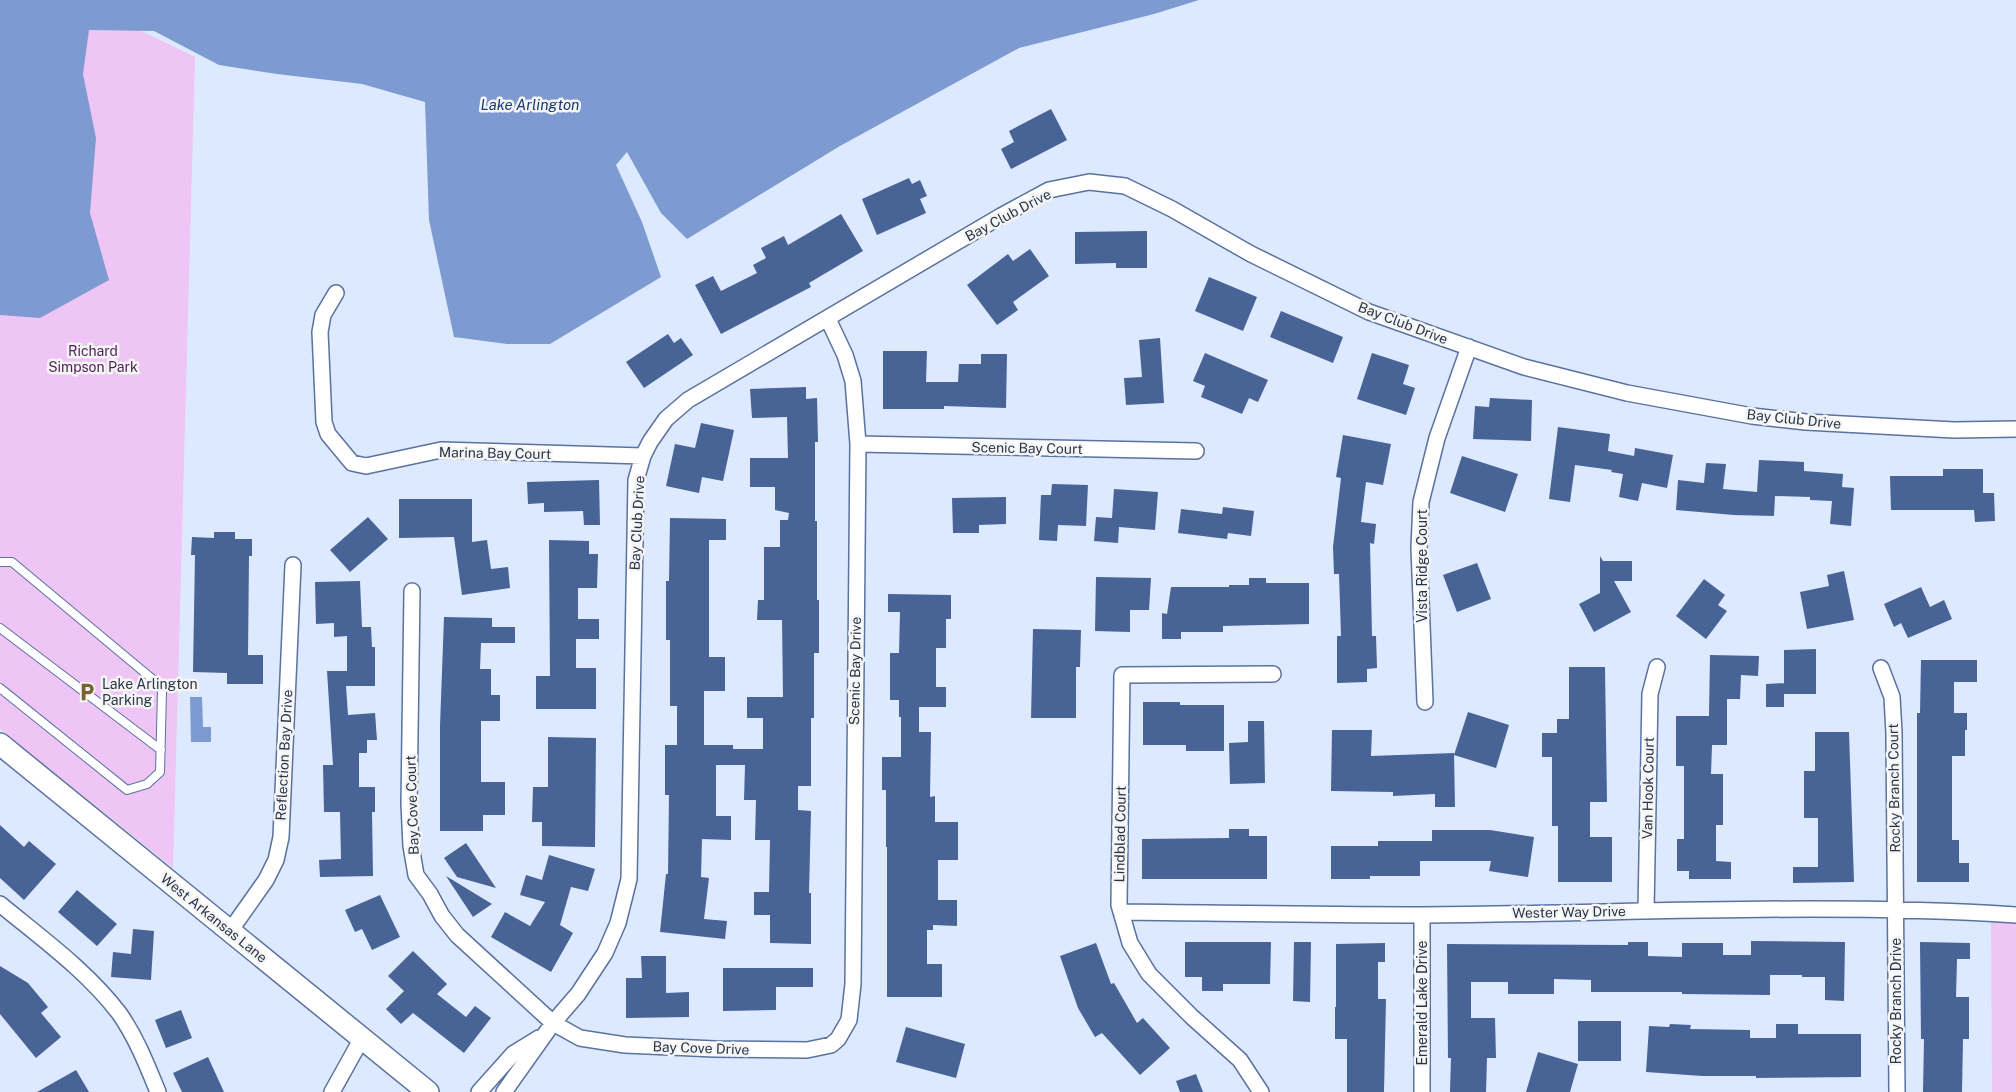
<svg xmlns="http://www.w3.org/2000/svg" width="2016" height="1092" font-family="'Public Sans',sans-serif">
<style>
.green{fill:#efc5f5}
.water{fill:#7d9bd0}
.building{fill:#486395}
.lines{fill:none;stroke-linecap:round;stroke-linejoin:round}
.lane-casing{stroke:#59729f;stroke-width:10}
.street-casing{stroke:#59729f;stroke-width:18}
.secondary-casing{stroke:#59729f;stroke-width:24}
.lane{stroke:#fff;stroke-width:8}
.street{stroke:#fff;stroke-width:15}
.secondary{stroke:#fff;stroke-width:21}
.labels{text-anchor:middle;stroke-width:5;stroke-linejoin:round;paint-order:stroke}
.street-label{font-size:14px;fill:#2a3549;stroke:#f5f5f5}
.park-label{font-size:14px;fill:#521d5a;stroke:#f5f5f5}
.poi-label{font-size:14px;fill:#2a3549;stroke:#f5f5f5;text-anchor:start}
.water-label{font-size:15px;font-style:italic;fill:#173878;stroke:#f5f5f5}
</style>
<rect width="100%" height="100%" fill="#dde9fe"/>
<!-- green -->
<path class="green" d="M77 0 195 57 173 868 0 729V287Z
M1991 919 2016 920V1092H1992Z"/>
<!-- water -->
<path class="water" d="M0 0H1199L1154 14 1019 48 840 146 687 239 661 213 627 152 616 165 642 222 661 277 550 344H507L454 337 429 220 425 102 362 84 277 74 219 65 154 31 89 30 83 74 96 138 90 213 109 280 40 318 0 315Z
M190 697H202L203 727H211V742H191Z"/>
<!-- building -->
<path class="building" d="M1051 109 1067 140 1011 169 1001 149 1014 142 1009 131Z
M909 178 912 184 920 180 927 196 920 199 926 213 877 235 862 199Z
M841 214 863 251 809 283 811 287 721 334 695 285 713 276 721 291 757 273 753 265 766 258 761 248 784 236 788 245Z
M1147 231V268H1116V263L1075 264V232Z
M1030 249 1049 276 1013 302 1018 310 997 325 967 285 1008 254 1013 261Z
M1209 277 1257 297 1243 331 1195 311Z
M1281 311 1343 337 1333 363 1270 337Z
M668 334 674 343 681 338 693 355 644 388 626 362Z
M1160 338 1164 403 1126 405 1124 378 1142 377 1139 340Z
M883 351H927L926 382H958L959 364H981V354H1007L1006 408 944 406V409H883Z
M1205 353 1268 380 1258 402 1249 398 1242 414 1201 397 1205 386 1193 381Z
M1372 353 1409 365 1403 384 1415 388 1406 415 1357 399Z
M806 387V399L817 398 818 442H815V521H817V600H819V653H814V718H811V786H798V810L811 811 809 893H811V944L770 943V915H754V892H769L770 840H755L756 800H744L745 765H716V816H731V840L702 839 701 877 709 878 704 919 727 921 725 939 660 932 666 874H668L669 795H665V745H677V706H670V640H666V581H669L670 518 726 519V540H709V657H725V691H704V745H733V749H763V718H747V697H783L782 620H757L758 600H764V547H780V520H788L789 513 775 510V487H750V458H788L787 417 752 418 750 389Z
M1490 398 1532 400 1531 441 1473 439 1475 406 1489 407Z
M701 423 734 430 723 481 702 477 699 493 666 486 675 444 695 448Z
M1558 427 1610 434 1608 451 1634 456 1635 448 1673 455 1667 488 1642 483 1638 501 1619 497 1623 474 1611 472 1612 470 1575 465 1570 502 1549 499Z
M1343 435 1391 444 1383 485 1366 482 1361 522 1376 524 1374 544 1370 543 1372 636H1376L1377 668 1367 669V682L1337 683V636H1341L1339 574H1334L1333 547 1341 478 1336 477Z
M1462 456 1518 474 1505 512 1450 493Z
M1759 460 1804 462V471L1843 474 1842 487 1854 488 1851 526 1830 524 1832 501 1810 500V497L1775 496 1774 516 1734 515 1676 510 1678 480 1704 483 1706 463 1726 464 1723 489 1757 492Z
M1943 469H1983V493H1994L1995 521 1975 522 1974 510H1891L1890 476H1943Z
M599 480 600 525H584L583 511 544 512V503L528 504 527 482Z
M1052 484 1088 485 1086 526 1058 525 1057 541 1039 540 1041 495H1051Z
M1114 489 1158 492 1155 530 1119 527 1118 543 1094 541 1096 517 1112 518Z
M1006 497V524L979 525V533H953L952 498Z
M399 499H472V542L487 540 491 569 508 567 510 588 462 595 454 537 399 538Z
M1223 507 1254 511 1251 536 1228 533 1227 539 1178 533 1181 509 1222 514Z
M368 517 388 539 350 572 330 550Z
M214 532H235V539H252V556H249L248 655H263V684H227V673L193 672 195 555H191L192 537 214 538Z
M549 540 589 541V554H598L597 588H578V619H599V639H576V668H596V709H536V676H550Z
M1600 556 1603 561H1632V581H1614L1631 612 1594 632 1579 604 1600 593Z
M1477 563 1491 599 1457 612 1443 575Z
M1844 571 1854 620 1807 629 1800 592 1829 586 1827 575Z
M1096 577 1151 578 1149 610H1130V632L1095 631Z
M1249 578H1266V583H1309V624L1223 626V632H1181V639H1162V613L1167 614 1171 587H1229V585H1249Z
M1704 579 1725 595 1718 605 1727 611 1706 639 1676 616Z
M360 581 362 627H371L372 647H375V686H346L348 715 375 713 377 740H367V753H359V787H375V812H372L373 876 320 877 319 860 341 859 340 812H324L323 765H333L327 671H347V636L334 637V623L316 624 315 582Z
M1921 587 1930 607 1944 600 1952 619 1908 638 1901 623 1894 627 1884 604Z
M888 594 951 595V619H946V648H936V687H946V707H919V732H931L930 797 935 796V822H958V860H938V900H957V926L933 925V930H927V964H942V997H887V847H886V790H882V757H901V717H899V700H890V653H899L900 612H888Z
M444 617 492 618V627H515V643H481L480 669H491V695H500V721H481V782H505V815H483V831H440V726Z
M1033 629 1081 630 1080 667H1076V718H1031Z
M1816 649V694H1784V650Z
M1710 655 1759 656 1758 676 1741 675 1740 699H1727V745H1712L1711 774H1723V825H1716V861L1731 862V879H1689V871H1677V839H1684V766H1676V716H1709Z
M1921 660H1977V682H1954V713H1967V730H1965V756H1952V840H1959V863H1969V882H1917V713H1920Z
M1569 667H1605L1607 802H1590V837H1612V882H1558V826H1552V757H1542V733H1557V719H1569Z
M1784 683V707H1766V684Z
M1143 702H1180V705H1224V751H1186V745H1143Z
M1468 712 1509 725 1496 768 1454 755Z
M1248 721H1264L1265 783 1230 784 1229 743 1248 742Z
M1332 730H1372L1371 756 1454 753 1455 807H1435V794L1393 796V792L1331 791Z
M1815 732H1849L1854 882 1793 883V867H1818V818H1804V771H1815Z
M548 737 596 738 595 847 542 846V822H532L533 787H548Z
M0 825 24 847 29 841 56 864 24 900 0 878Z
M1229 829H1249V836H1267V879H1142V839L1229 838Z
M1432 830H1490L1534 837 1528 877 1489 871 1491 861H1420V876H1370V879H1331V846H1378V841H1432Z
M466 843 496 888 457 877 444 858Z
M549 855 595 869 588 891 571 887 560 925 573 933 551 972 491 937 505 912 530 926 545 902 520 895 526 875 542 880Z
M446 876 492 904 473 917Z
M77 890 117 924 97 946 58 912Z
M380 895 400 937 372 950 362 929 355 932 345 910Z
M133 929 154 931 151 980 111 977 113 952 131 954Z
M1751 941 1845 942 1844 1001 1825 1000V977H1802V975H1770V995L1682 994V992H1591V980L1554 979V994H1508V982H1471V1018H1495L1496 1058H1487L1486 1092H1450L1451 1058H1448L1447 944 1628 945V942H1648V956L1682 957V943H1723V955H1751Z
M1185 942H1271L1270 984H1223V991H1202V977H1185Z
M1294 942H1311L1310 1002 1293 1001Z
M1920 942 1970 943V959H1957L1956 997H1969V1039H1963L1962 1092H1923L1924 1039H1921Z
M1096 943 1111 984 1114 983 1137 1023 1143 1018 1170 1048 1140 1075 1102 1033 1095 1037 1078 1008 1060 956Z
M1385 943V962H1378V999H1386L1384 1092H1347V1039H1335V1007H1336V944Z
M413 951 447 984 437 994 466 1017 475 1006 491 1018 464 1053 413 1013 401 1024 386 1009 404 991 388 976Z
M641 956H666V993L689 992V1017L626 1018V978H642Z
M0 966 28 983 48 1007 41 1013 61 1037 36 1058 0 1014Z
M723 968H813V987H776V1010L723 1011Z
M181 1010 192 1038 166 1048 155 1020Z
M1578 1021H1621V1061H1578Z
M1670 1024 1691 1025 1690 1029 1750 1030V1038H1776V1024H1798V1034H1861V1077L1756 1078V1076H1702L1646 1072 1649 1026 1669 1027Z
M906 1027 965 1044 956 1078 896 1062Z
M1538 1052 1578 1064 1570 1092H1526Z
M208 1057 224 1092H182L173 1073Z
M76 1070 89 1092H37Z
M1196 1074 1203 1092H1180L1176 1081Z"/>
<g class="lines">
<!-- lane casing -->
<g class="lane-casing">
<path id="lane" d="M0 562H12L156 682 162 691 160 772 147 784 127 790 0 688
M0 628 161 750"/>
</g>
<!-- street casing -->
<g class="street-casing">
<path id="street" d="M336 293 323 315 320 332 324 422 328 434 352 463 366 466 441 450 643 456
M858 444 1196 451
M412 591 409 804 411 846 416 875 430 894 442 916 457 935 553 1023 580 1038 625 1045 715 1049 807 1050 831 1045 838 1039 849 1020 853 984 858 444 853 381 845 355 828 319
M1881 668 1892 697 1894 733 1897 1092
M1425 702 1419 548 1421 502 1437 438 1469 347
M0 904C41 938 86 970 119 1013 136 1037 147 1065 158 1092
M1646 911 1650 694 1657 667
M1121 912C1222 913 1322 915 1423 915 1620 914 1819 902 2016 915
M1422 915V1092
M230 931 266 880 276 860 281 837 293 565
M332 1092 362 1038
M479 1092 513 1054 539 1038
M504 1092 553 1023 578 994 605 953 618 923 629 879 636 480 643 456 650 442 666 419 688 400 1001 216 1049 190 1089 182 1125 186 1172 209 1251 254 1369 312 1524 367 1627 393 1752 416 1806 422 1954 430 2016 429
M1261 1092 1240 1060 1192 1017 1149 974 1130 943 1119 905 1122 675 1273 674"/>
</g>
<!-- secondary casing -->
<g class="secondary-casing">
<path id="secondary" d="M0 744 428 1092"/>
</g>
<!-- lane -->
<use href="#lane" class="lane"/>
<!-- street -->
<use href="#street" class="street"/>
<!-- secondary -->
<use href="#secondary" class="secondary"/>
</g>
<!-- icons -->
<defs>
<g id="parking-bare" transform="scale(1.5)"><path d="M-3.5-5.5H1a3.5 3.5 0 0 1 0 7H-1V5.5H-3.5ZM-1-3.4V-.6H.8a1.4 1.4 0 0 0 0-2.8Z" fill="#7a6132" stroke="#f5f5f5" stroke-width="2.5" paint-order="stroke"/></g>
</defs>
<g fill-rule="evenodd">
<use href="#parking-bare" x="87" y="692"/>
</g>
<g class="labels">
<!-- street labels -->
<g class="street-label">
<text transform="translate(1008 215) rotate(-28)" y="5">Bay Club Drive</text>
<text transform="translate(1403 323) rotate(21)" y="5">Bay Club Drive</text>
<text transform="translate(1794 419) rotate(6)" y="5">Bay Club Drive</text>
<text transform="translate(1027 448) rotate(1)" y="5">Scenic Bay Court</text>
<text transform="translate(495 453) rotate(1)" y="5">Marina Bay Court</text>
<text transform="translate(637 523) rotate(-87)" y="5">Bay Club Drive</text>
<text transform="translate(1422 566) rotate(-90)" y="5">Vista Ridge Court</text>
<text transform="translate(855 671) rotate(-89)" y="5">Scenic Bay Drive</text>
<text transform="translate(284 755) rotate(-87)" y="5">Reflection Bay Drive</text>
<text transform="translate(1648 788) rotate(-89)" y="5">Van Hook Court</text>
<text transform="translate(1894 788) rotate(-91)" y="5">Rocky Branch Court</text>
<text transform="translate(412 805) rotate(-92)" y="5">Bay Cove Court</text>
<text transform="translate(1120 834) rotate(-89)" y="5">Lindblad Court</text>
<text transform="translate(1569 912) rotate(-1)" y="5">Wester Way Drive</text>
<text transform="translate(214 918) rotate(39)" y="5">West Arkansas Lane</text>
<text transform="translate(1896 1001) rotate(-90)" y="5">Rocky Branch Drive</text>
<text transform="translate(1422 1003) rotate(-90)" y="5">Emerald Lake Drive</text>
<text transform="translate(701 1048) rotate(2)" y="5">Bay Cove Drive</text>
</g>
<!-- park labels -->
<g class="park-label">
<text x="93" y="356">Richard<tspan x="93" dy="16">Simpson Park</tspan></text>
</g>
<!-- poi labels -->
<g class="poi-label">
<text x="102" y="689">Lake Arlington<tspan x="102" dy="16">Parking</tspan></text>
</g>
<!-- water labels -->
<g class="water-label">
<text x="530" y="110">Lake Arlington</text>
</g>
</g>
</svg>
